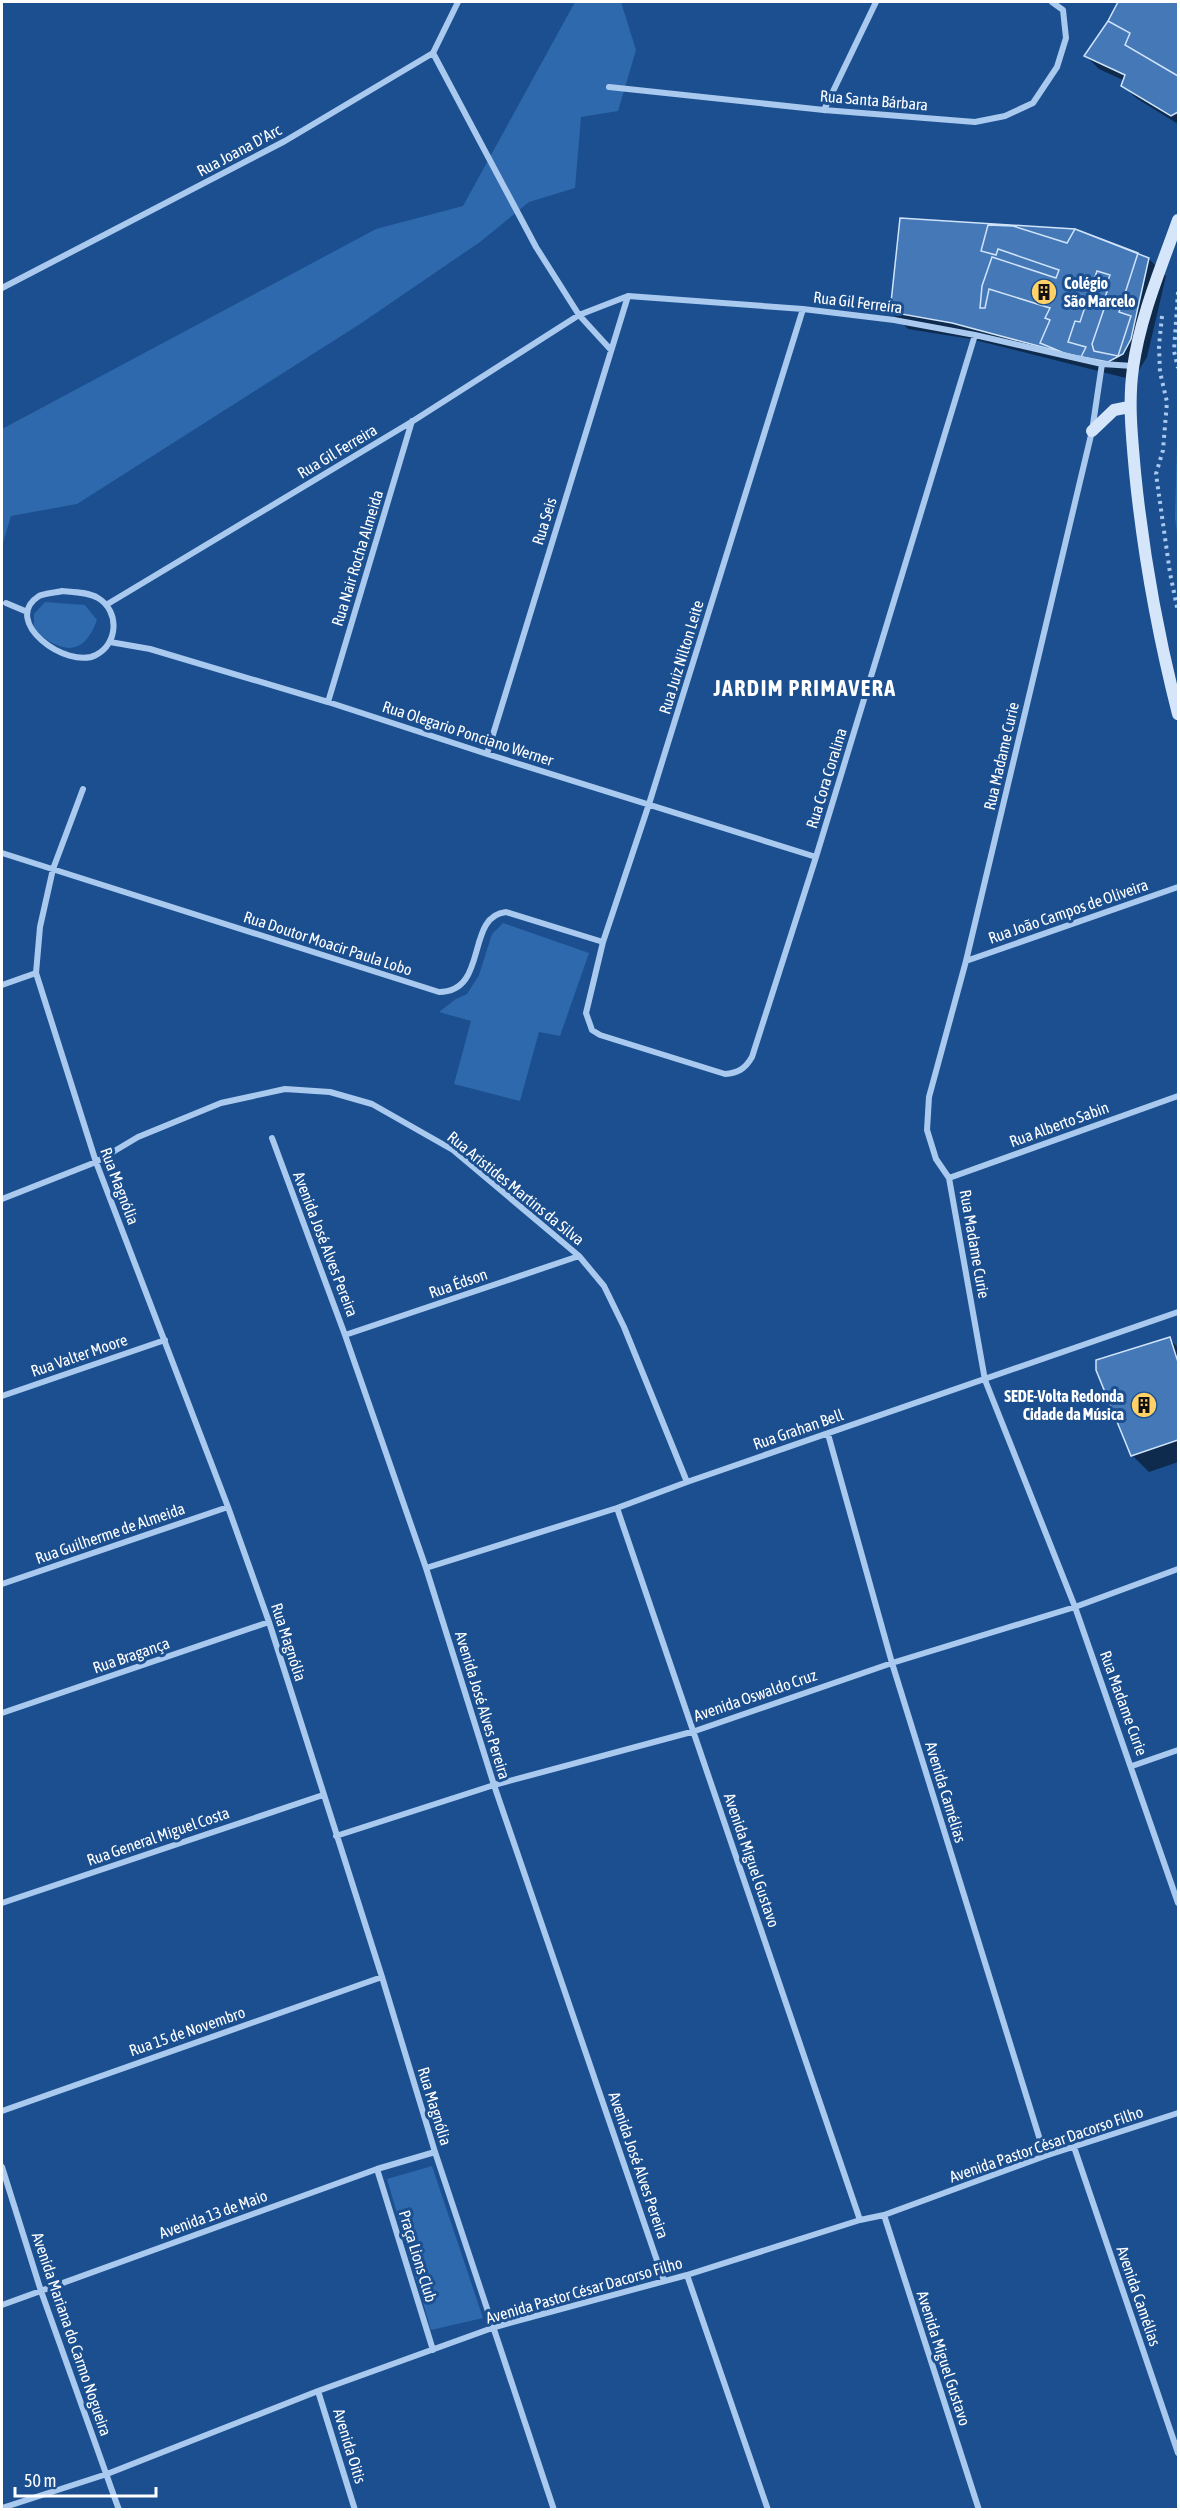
<svg xmlns="http://www.w3.org/2000/svg" width="1180" height="2511" font-family="'Asap Condensed',sans-serif">
<style>
.green{fill:#2e69ad}
.shadow{fill:#0007}
.building{fill:#4478b7;stroke:#cfe3fa;stroke-width:1.5}
.lines{fill:none;stroke-linecap:round;stroke-linejoin:round}
.path{stroke:#a9c9ee;stroke-width:4;stroke-dasharray:3 4.5;stroke-linecap:butt}
.minor{stroke:#a9c9ee;stroke-width:6}
.secondary{stroke:#d6e6fa;stroke-width:12}
.labels{text-anchor:middle;stroke-width:6;stroke-linejoin:round;paint-order:stroke}
.street-label{font-size:16px;fill:#fff;stroke:#1b4f8f}
.poi-label{font-size:16px;font-weight:bold;fill:#fff;stroke:#1b4f8f;text-anchor:start}
.district-label{font-size:22px;font-weight:bold;letter-spacing:1.5px;fill:#fff;stroke:#1b4f8f}
</style>
<rect width="100%" height="100%" fill="#1b4f8f"/>
<!-- green -->
<path class="green" d="M575 2H621L636 50 618 111 581 117 575 188 529 202 480 242 360 324 77 504 11 516 2 546V429L376 229 463 206Z
M1178 408V539L1175 518Z
M45 602 85 605 97 620C83 659 60 652 34 630V614Z
M503 923 589 953 560 1036 539 1032 520 1101 454 1084 471 1021 439 1012 456 999 467 994 479 975 492 934Z
M432 2166 483 2318 431 2330 387 2179Z"/>
<!-- shadow -->
<path class="shadow" d="M1120 2H1178V124L1136 98 1123 85 1125 81 1099 69 1086 56Z
M1149 259 1166 276 1147 357 1139 370 1126 378 971 339 908 329 891 312Z
M1169 1338 1178 1348V1462L1149 1472 1132 1455Z"/>
<!-- building -->
<path class="building" d="M1118 2H1178V76L1125 45 1130 33 1108 21Z
M1108 21 1130 33 1125 45 1178 76V112L1171 116 1121 86 1125 75 1084 56Z
M900 218 1075 229 1149 258 1131 339 1123 354 1108 362 1072 355 952 323 890 312Z
M988 225 1013 226 1067 243 1075 229 1138 253 1119 312 1131 316 1118 356 1094 351 1092 344 1104 309 1101 307 1107 292 1104 291 1110 275 1097 271 1080 322 1075 321 1068 342 1086 347 1081 357 1064 353 1040 343 1050 320 1045 318 1050 308 989 289 985 308H980L982 286 992 257 1056 278 1059 270 998 249 996 255 981 251Z
M1170 1337 1178 1362V1440L1131 1456 1096 1370V1360Z"/>
<g class="lines">
<!-- path -->
<path class="path" d="M1178 292 1174 351 1178 368
M1162 316 1159 346 1160 372 1167 402 1163 450 1156 474 1170 573 1178 612"/>
<!-- minor -->
<path class="minor" d="M433 53 536 247 579 315 628 296 803 309 894 320 975 335 1102 364 1133 366
M609 87 824 110 975 122 1005 116 1033 103 1057 67 1066 38 1063 10 1052 2
M824 110 876 2
M2 288 285 141 433 53 458 2
M803 309 649 804 603 942 586 1013 592 1030 600 1035 725 1074C738 1073 745 1069 752 1057L816 857 975 335
M1102 364 1092 431 966 961 929 1097 927 1130 936 1159 949 1178 985 1380 1075 1607 1178 1903
M62 591C74 592 88 592 98 598 120 611 118 644 96 655 67 670 0 621 39 596 45 593 55 593 62 591Z
M6 603 25 611
M106 605 413 421 579 315 611 350
M110 642 150 649 328 702 487 754 816 857
M328 702 412 421
M487 754 628 296
M83 789 53 869 40 927 36 973 96 1162 228 1507 269 1622 382 1977 435 2152 554 2510
M2 853 439 992C489 992 465 916 506 912L603 942
M966 961 1178 887
M2 985 36 973
M272 1138 345 1335 426 1568 494 1785 664 2281
M949 1178 1178 1096
M2 1199 96 1162 138 1137 221 1103 285 1089 330 1092 372 1104 453 1150 579 1256 604 1286 624 1327 687 1482
M345 1335 579 1256
M2 1396 165 1340
M828 1434 892 1663 1045 2156
M617 1508 860 2220
M426 1568 617 1508 687 1482 1178 1312
M2 1584 228 1507
M2 1713 269 1622
M1132 1766 1178 1750
M336 1836 494 1785 695 1731 892 1663 1075 1607 1178 1569
M2 1903 323 1795
M2 2111 382 1977
M1074 2147 1178 2453
M2 2167 41 2291 119 2510
M377 2169 433 2350
M884 2215 979 2510
M687 2275 768 2510
M2 2305 377 2169 435 2152
M318 2391 355 2510
M2 2508 107 2474 318 2391 495 2327 687 2275 860 2220 884 2215 1045 2156 1178 2113"/>
<!-- secondary -->
<path class="secondary" d="M1178 220C1161 268 1140 317 1133 368 1128 403 1132 437 1135 472 1143 553 1158 635 1178 714
M1092 431 1114 410 1129 407"/>
</g>
<!-- icons -->
<defs>
<g id="building-disc" transform="scale(1.35)"><circle r="9.5" fill="#ffd166" stroke="#1b4f8f"/><path d="M-4-6H4V6H1V3H-1V6H-4ZM-2.5-4.3h1.7v1.8h-1.7ZM.8-4.3h1.7v1.8H.8ZM-2.5-1h1.7V.8h-1.7ZM.8-1h1.7V.8H.8Z" fill="#111"/></g>
</defs>
<g fill-rule="evenodd">
<use href="#building-disc" x="1044" y="292"/>
<use href="#building-disc" x="1144" y="1405"/>
</g>
<g class="labels">
<!-- street labels -->
<g class="street-label">
<text transform="translate(874 100) rotate(5)" y="6">Rua Santa Bárbara</text>
<text transform="translate(239 150) rotate(-28)" y="6">Rua Joana D'Arc</text>
<text transform="translate(858 302) rotate(7)" y="6">Rua Gil Ferreira</text>
<text transform="translate(337 451) rotate(-31)" y="6">Rua Gil Ferreira</text>
<text transform="translate(544 521) rotate(-73)" y="6">Rua Seis</text>
<text transform="translate(357 558) rotate(-73)" y="6">Rua Nair Rocha Almeida</text>
<text transform="translate(681 657) rotate(-73)" y="6">Rua Juiz Nilton Leite</text>
<text transform="translate(468 733) rotate(18)" y="6">Rua Olegario Ponciano Werner</text>
<text transform="translate(1001 756) rotate(-77)" y="6">Rua Madame Curie</text>
<text transform="translate(826 778) rotate(-73)" y="6">Rua Cora Coralina</text>
<text transform="translate(1068 911) rotate(-19)" y="6">Rua João Campos de Oliveira</text>
<text transform="translate(328 943) rotate(18)" y="6">Rua Doutor Moacir Paula Lobo</text>
<text transform="translate(1059 1124) rotate(-20)" y="6">Rua Alberto Sabin</text>
<text transform="translate(120 1186) rotate(69)" y="6">Rua Magnólia</text>
<text transform="translate(516 1188) rotate(39)" y="6">Rua Aristides Martins da Silva</text>
<text transform="translate(326 1244) rotate(69)" y="6">Avenida José Alves Pereira</text>
<text transform="translate(975 1244) rotate(80)" y="6">Rua Madame Curie</text>
<text transform="translate(458 1283) rotate(-19)" y="6">Rua Édson</text>
<text transform="translate(79 1355) rotate(-19)" y="6">Rua Valter Moore</text>
<text transform="translate(798 1429) rotate(-19)" y="6">Rua Grahan Bell</text>
<text transform="translate(110 1533) rotate(-19)" y="6">Rua Guilherme de Almeida</text>
<text transform="translate(289 1642) rotate(72)" y="6">Rua Magnólia</text>
<text transform="translate(131 1655) rotate(-19)" y="6">Rua Bragança</text>
<text transform="translate(755 1695) rotate(-19)" y="6">Avenida Oswaldo Cruz</text>
<text transform="translate(1124 1703) rotate(70)" y="6">Rua Madame Curie</text>
<text transform="translate(483 1705) rotate(73)" y="6">Avenida José Alves Pereira</text>
<text transform="translate(946 1792) rotate(73)" y="6">Avenida Camélias</text>
<text transform="translate(158 1836) rotate(-19)" y="6">Rua General Miguel Costa</text>
<text transform="translate(752 1860) rotate(71)" y="6">Avenida Miguel Gustavo</text>
<text transform="translate(187 2031) rotate(-19)" y="6">Rua 15 de Novembro</text>
<text transform="translate(435 2106) rotate(73)" y="6">Rua Magnólia</text>
<text transform="translate(1046 2144) rotate(-19)" y="6">Avenida Pastor César Dacorso Filho</text>
<text transform="translate(639 2165) rotate(71)" y="6">Avenida José Alves Pereira</text>
<text transform="translate(213 2214) rotate(-20)" y="6">Avenida 13 de Maio</text>
<text transform="translate(418 2256) rotate(73)" y="6">Praça Lions Club</text>
<text transform="translate(584 2290) rotate(-16)" y="6">Avenida Pastor César Dacorso Filho</text>
<text transform="translate(1139 2296) rotate(71)" y="6">Avenida Camélias</text>
<text transform="translate(72 2334) rotate(71)" y="6">Avenida Mariana do Carmo Nogueira</text>
<text transform="translate(944 2358) rotate(72)" y="6">Avenida Miguel Gustavo</text>
<text transform="translate(350 2446) rotate(73)" y="6">Avenida Oitis</text>
</g>
<!-- poi labels -->
<g class="poi-label">
<text x="1064" y="289">Colégio<tspan x="1064" dy="18">São Marcelo</tspan></text>
<text x="1124" y="1402" text-anchor="end">SEDE-Volta Redonda<tspan x="1124" dy="18">Cidade da Música</tspan></text>
</g>
<!-- district labels -->
<g class="district-label">
<text x="805" y="696">JARDIM PRIMAVERA</text>
</g>
</g>
<!-- border -->
<rect width="1180" height="2511" fill="none" stroke="#ffffff" stroke-width="6"/>
<!-- scale -->
<path d="M15 2487v9h141v-9" fill="none" stroke="#ffffff" stroke-width="3"/>
<text x="24" y="2487" font-size="18" fill="#ffffff" stroke="#1b4f8f" stroke-width="4.5" paint-order="stroke">50 m</text>
</svg>
